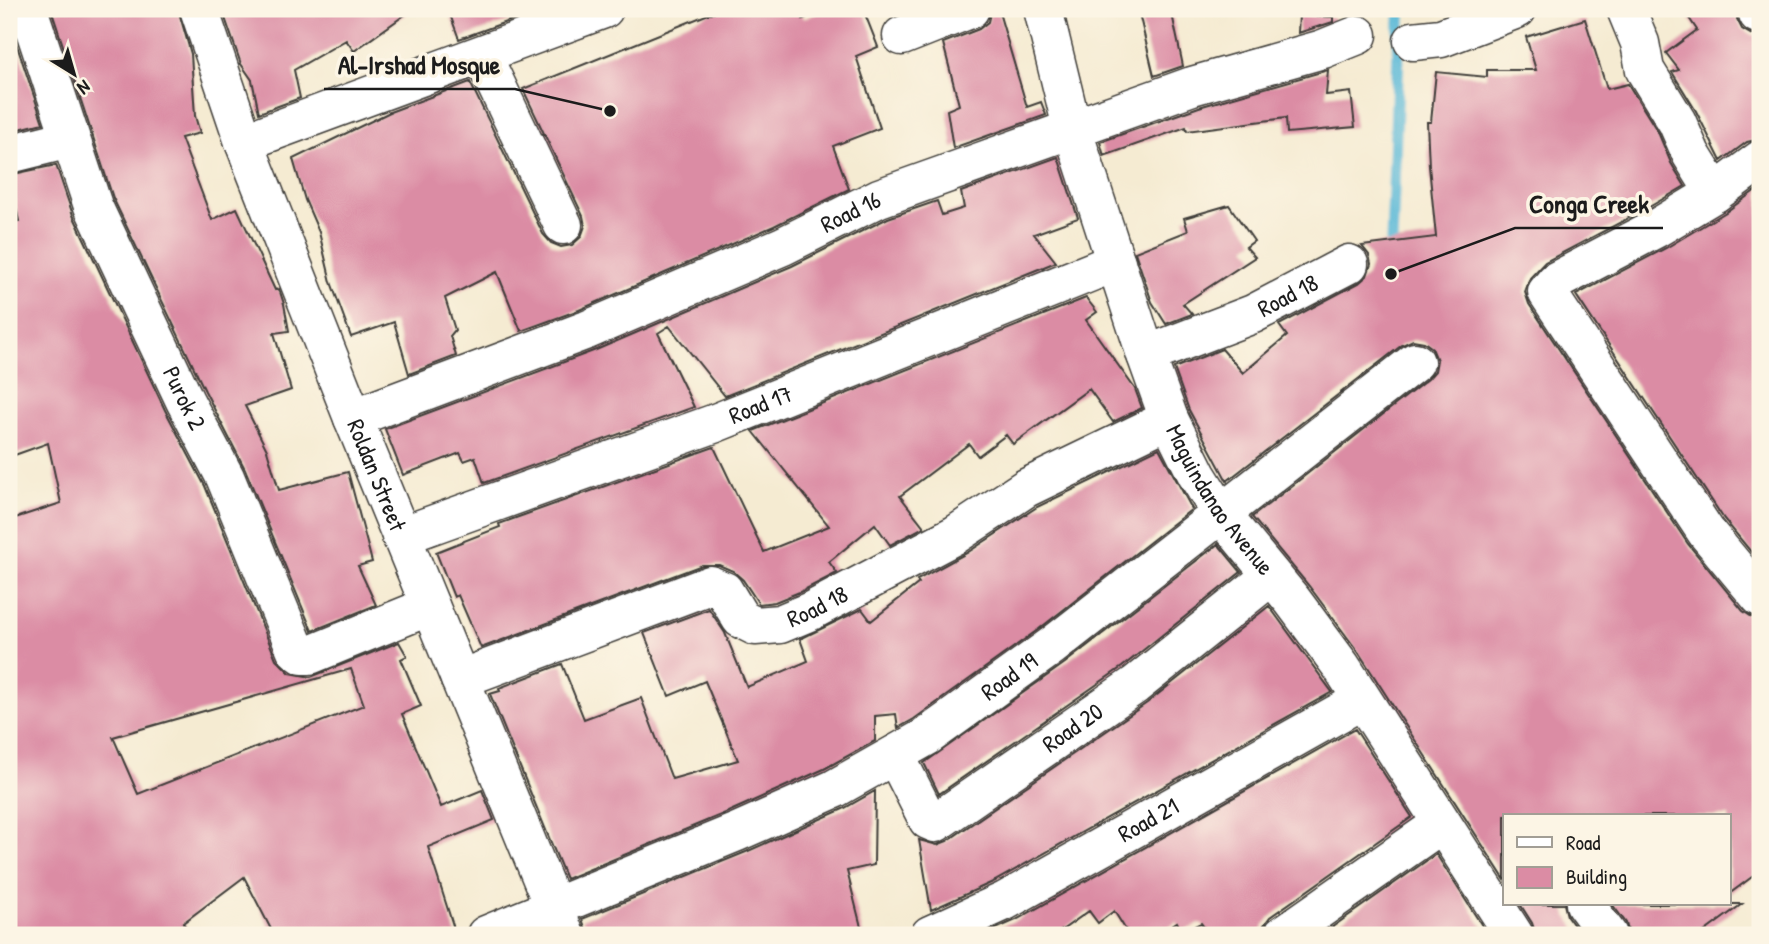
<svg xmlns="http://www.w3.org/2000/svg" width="1769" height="944" font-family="'Patrick Hand',sans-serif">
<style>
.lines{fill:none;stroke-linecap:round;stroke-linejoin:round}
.stream{stroke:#58b8d7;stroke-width:12}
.building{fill:#db8ca4;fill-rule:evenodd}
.minor-casing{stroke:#3d3b37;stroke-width:41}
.minor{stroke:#fff;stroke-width:38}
.labels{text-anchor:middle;stroke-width:7;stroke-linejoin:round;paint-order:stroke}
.street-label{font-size:24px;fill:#1c1c1c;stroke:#fcf5e5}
.leader{fill:none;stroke:#1c1c1c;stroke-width:2.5}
.callout-dot{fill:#1c1c1c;stroke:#fcf5e5;stroke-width:2.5}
.callout-label{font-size:26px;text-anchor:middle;font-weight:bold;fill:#1c1c1c;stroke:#fcf5e5;stroke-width:7;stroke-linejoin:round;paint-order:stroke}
</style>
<rect width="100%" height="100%" fill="#fcf5e5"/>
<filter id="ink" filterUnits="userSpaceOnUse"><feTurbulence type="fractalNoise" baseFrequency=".0143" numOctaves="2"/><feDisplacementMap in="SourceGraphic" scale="14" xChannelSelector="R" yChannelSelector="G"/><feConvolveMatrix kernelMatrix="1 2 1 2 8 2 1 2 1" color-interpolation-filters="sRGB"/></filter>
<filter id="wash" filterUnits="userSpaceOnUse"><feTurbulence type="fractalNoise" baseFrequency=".00686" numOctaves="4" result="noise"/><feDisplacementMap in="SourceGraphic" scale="28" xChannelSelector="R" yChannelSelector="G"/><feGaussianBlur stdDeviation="1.57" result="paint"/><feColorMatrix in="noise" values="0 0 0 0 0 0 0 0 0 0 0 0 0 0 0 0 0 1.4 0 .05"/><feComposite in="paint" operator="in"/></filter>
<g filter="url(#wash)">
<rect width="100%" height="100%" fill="#f5ebd2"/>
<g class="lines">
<!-- stream -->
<path class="stream" d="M1391 257 1400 9"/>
</g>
<g id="blocks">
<!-- building -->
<path class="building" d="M63 9H178L191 54 195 116 200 133 181 138 212 220 237 208 275 290 279 289 284 304 289 331 274 333 291 390 245 406 267 450 279 490 348 472 372 562 358 566 376 605 312 631 245 469 205 391 113 198 52 12Z
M222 9H413L354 51 346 40 294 70 300 98 259 113 252 80 241 64Z
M448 9H542L459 39Z
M721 9H800L803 19 828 9H863L878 47 856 56 880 128 833 146 849 189 774 226 579 310 521 331 497 272 445 298 455 330 450 336 456 356 409 374 394 322 351 337 331 282 319 232 305 200 293 159 390 112 470 82 543 234 551 243 561 247 572 245 581 237 585 226 583 216 523 89Z
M991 9H998L1027 107 1041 102 1046 115 953 148 947 110 959 105 943 43 979 29 988 22Z
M1138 9H1171L1183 66 1154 76Z
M1683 9H1737V19L1742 29 1752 35H1760V139L1747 142 1721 161 1696 111 1672 72 1679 70 1666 53 1697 30Z
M1299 15 1333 17V22L1298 33Z
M1585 19 1607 89 1628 84 1658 132 1671 163 1685 186 1644 210 1545 262 1530 278 1525 292 1529 304 1688 544 1743 611 1752 617 1760 618V871L1729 894V816H1505V880L1359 653 1309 586 1252 517 1428 379 1435 371 1437 360 1432 348 1424 342 1413 340 1402 345 1227 481 1189 410 1174 368 1222 349 1243 373 1287 336 1279 325 1359 283 1367 276 1371 264 1369 255 1362 246 1436 237 1429 166 1427 122H1431L1436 72 1487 77V70H1536L1526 37Z
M9 28H11L43 123 11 131 9 123Z
M1328 70 1326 95 1351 92 1355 127 1287 133 1286 118 1187 131 1186 127 1104 156 1100 142 1199 107Z
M1058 157 1078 218 1034 234 1056 262 725 396 669 326 658 333 694 407 484 483 475 457 464 461 460 453 403 475 385 429 596 350 792 266 888 218 937 201 942 215 964 208 961 192Z
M56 165 73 215 165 410 205 486 276 659 290 673 311 677 399 642 407 656 401 659 421 706 402 714 441 807 482 790 494 820 428 847 456 935H274L244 877 183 923 192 935H9V520L61 503 48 443 9 457V223L19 221 9 175ZM351 669 364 705 138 794 113 737Z
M1760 187V563L1724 519 1576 295 1666 248 1726 212Z
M1229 205 1254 241 1246 247 1255 257 1183 304 1192 314 1166 324 1152 302 1135 252 1188 231 1184 218Z
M1086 298 1097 312 1086 320 1135 389 1142 408 1113 422 1089 389 1013 444 1006 435 978 456 969 444 900 496 924 527 890 545 875 524 829 562 837 573 802 591 775 602 759 604 743 580 733 571 719 565H702L481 648 458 595 454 597 436 552 500 527 499 524 714 447 764 552 829 526 753 431Z
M1159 448 1192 509 1039 629 914 719 898 728 896 714 875 716V741L824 769 728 812 566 879 490 694 500 691 499 688 562 664 584 719 641 698 672 779 738 760 705 681 669 696 644 633 709 609 725 633 747 687 808 661 800 639 862 609 871 621 919 583 917 580 967 553 1037 507Z
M1218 544 1241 572 1122 667 939 794 924 763 1065 663Z
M1269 606 1332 692 995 881 931 910 919 840 937 845 947 841 1147 703Z
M1355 729 1412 817 1270 917 1264 925 1261 935H1210L1201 923 1182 932 1177 922 1156 935H1129L1114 911 1098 923 1089 911 1055 935H982L1016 920Z
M875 791 874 865 847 871 863 935H588L582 919 746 852 843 809Z
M1436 854 1488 935H1321Z
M1520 904H1564L1567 916 1581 935H1536L1532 923Z
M1612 904H1742L1700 935H1629L1626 923Z"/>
</g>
</g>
<g filter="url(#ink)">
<use href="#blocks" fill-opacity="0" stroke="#3d3b37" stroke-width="2"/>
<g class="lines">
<!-- minor casing -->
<g class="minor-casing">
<g id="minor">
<path id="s1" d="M28 9 93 206 185 401 225 477 296 650 303 655H310L430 606"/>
<path id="s2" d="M199 9 244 142 353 418 565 935"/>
<path id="s3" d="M1043 9 1072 128 1146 355 1169 419 1197 475 1222 515 1292 600 1341 666 1514 935"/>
<path d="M1626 9 1640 43 1645 70 1677 122 1691 154 1715 193"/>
<path d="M1758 14 1760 12"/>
<path d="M902 36 970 9"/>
<path d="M1413 41 1441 38 1517 9"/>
<path d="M482 55 563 225"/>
<path d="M244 142 604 9"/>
<path d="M9 154 69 139"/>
<path d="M1760 160 1715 193 1655 229 1556 281 1547 292 1706 532 1760 597"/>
<path id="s4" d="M1146 355 1253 314 1349 264"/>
<path id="s5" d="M353 418 587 330 783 246 879 198 1192 86 1323 49 1358 35"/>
<path id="s6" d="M401 536 713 424 1116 262"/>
<path id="s7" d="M460 679 710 585 724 591 741 619 755 626 780 624 811 611 955 535 1026 488 1169 419"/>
<path id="s8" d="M895 755 928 820 935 823 1135 685 1271 576"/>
<path d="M1585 904 1608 935"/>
<path id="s9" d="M486 935 737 832 834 789 926 737 1052 646 1415 362"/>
<path id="s10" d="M930 935 1005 901 1362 700"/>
<path d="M1283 935 1441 824"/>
</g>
</g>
<!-- minor -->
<use href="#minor" class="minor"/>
</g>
</g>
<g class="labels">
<!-- street labels -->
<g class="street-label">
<text dy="8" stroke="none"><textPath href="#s5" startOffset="539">Road 16</textPath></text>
<text dy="8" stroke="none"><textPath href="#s4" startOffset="154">Road 18</textPath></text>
<text dy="8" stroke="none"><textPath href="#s1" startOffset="420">Purok 2</textPath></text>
<text dy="8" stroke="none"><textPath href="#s6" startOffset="383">Road 17</textPath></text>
<text dy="8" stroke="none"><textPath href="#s2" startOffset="499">Roldan Street</textPath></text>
<text dy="8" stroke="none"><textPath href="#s3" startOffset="525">Maguindanao Avenue</textPath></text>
<text dy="8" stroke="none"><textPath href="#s7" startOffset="397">Road 18</textPath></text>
<text dy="8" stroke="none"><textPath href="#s9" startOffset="586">Road 19</textPath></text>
<text dy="8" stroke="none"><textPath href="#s8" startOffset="248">Road 20</textPath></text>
<text dy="8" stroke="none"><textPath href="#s10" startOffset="247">Road 21</textPath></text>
</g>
</g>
<!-- callouts -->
<path class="leader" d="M610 111L515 89H324M1391 274L1515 228H1663"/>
<g class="callout-dot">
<circle cx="610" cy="111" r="7"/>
<circle cx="1391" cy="274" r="7"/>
</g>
<g class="callout-label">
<text x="419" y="74">Al-Irshad Mosque</text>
<text x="1589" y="213">Conga Creek</text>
</g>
<!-- margin -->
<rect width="1769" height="944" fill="none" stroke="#fcf5e5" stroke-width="35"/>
<!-- legend -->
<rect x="1503" y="814" width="228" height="91" fill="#fcf5e5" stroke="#a29e95" stroke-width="2"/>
<rect x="1517" y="837" width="35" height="10" fill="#ffffff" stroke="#a29e95" stroke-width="2"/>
<text x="1566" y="850" font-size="21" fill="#1c1c1c">Road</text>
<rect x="1517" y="867" width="35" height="21" fill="#db8ca4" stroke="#a29e95" stroke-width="2"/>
<text x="1566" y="884" font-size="21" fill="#1c1c1c">Building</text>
<!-- north arrow -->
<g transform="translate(74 74) rotate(143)" stroke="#fcf5e5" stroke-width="5" paint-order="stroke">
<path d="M0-5L12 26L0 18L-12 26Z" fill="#1c1c1c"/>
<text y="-10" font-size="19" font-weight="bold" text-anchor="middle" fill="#1c1c1c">N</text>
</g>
</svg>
